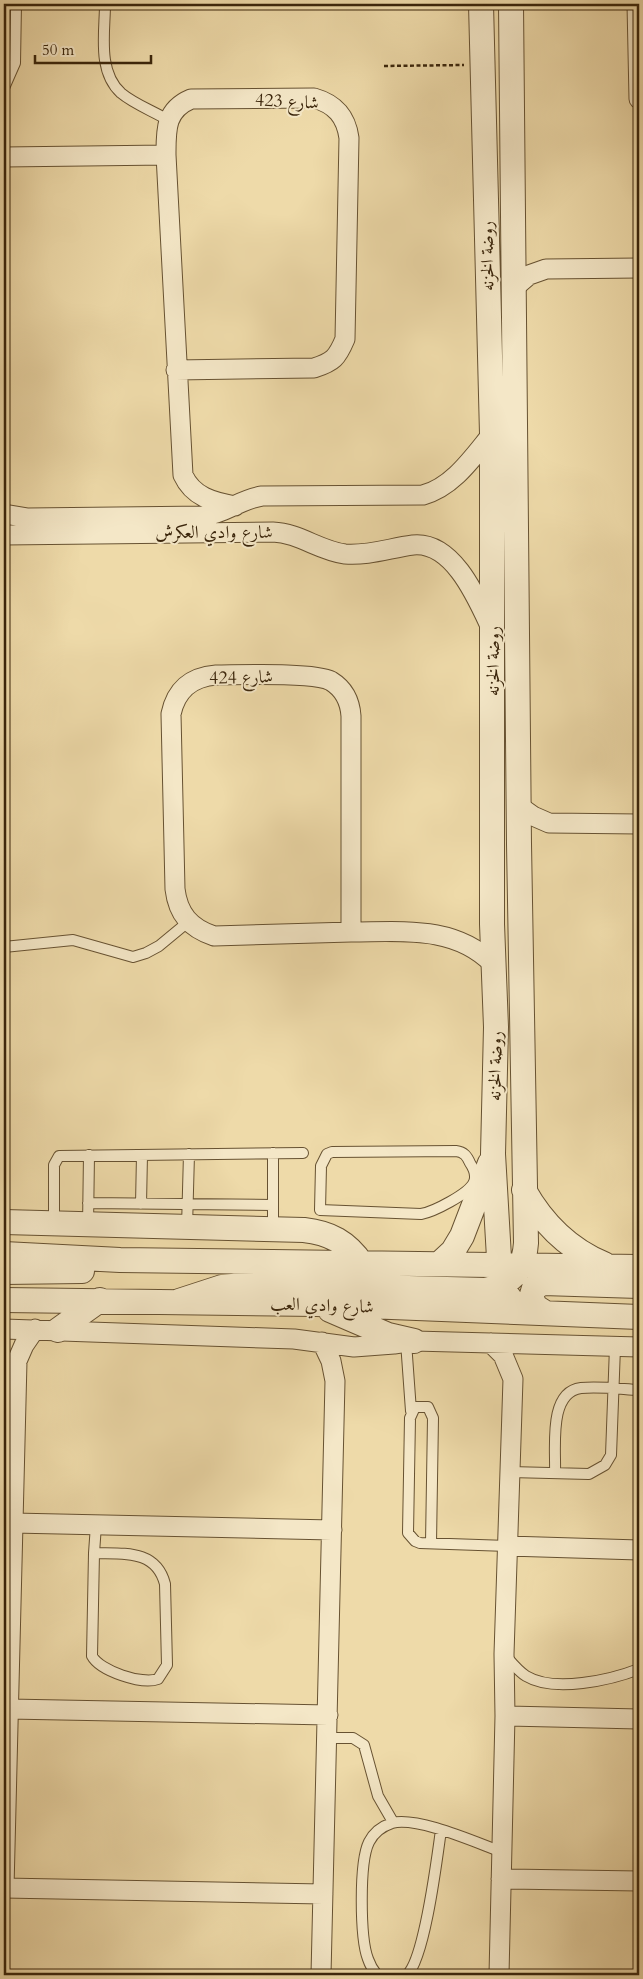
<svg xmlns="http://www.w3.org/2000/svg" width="643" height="1979" font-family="Cardo,Amiri,serif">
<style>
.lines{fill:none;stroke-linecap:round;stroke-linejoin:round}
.service-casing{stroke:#675232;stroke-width:12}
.minor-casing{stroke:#675232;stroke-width:21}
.tertiary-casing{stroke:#675232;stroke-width:26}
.path{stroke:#3a250b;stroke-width:2.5;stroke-dasharray:4 2.5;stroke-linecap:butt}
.service{stroke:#f4e7c7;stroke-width:10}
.minor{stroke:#f4e7c7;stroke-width:19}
.tertiary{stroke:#f4e7c7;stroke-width:24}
.labels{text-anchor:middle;stroke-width:4;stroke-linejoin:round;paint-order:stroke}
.street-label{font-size:18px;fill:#3a250b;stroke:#f4e7c7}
</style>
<rect width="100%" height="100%" fill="#eedaa9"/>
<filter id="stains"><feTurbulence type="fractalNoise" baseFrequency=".004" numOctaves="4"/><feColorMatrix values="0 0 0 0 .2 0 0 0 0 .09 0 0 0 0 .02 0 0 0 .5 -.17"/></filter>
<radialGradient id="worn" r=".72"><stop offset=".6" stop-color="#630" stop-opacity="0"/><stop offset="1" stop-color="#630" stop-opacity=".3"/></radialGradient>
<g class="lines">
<!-- service casing -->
<g class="service-casing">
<path id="service" d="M105 4C105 32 97 71 121 93 134 104 153 111 168 120
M4 88 15 63 16 4
M4 947 73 940 133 957 146 953 159 946 188 922
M456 1151C464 1152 467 1156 470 1163 474 1169 477 1175 474 1182 469 1194 433 1212 421 1214L320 1210 321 1166 327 1154 332 1152Z
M273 1153V1229
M88 1203 273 1205
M141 1204 142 1155
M54 1224V1165L59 1156 303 1153
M88 1225 89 1155
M187 1227 189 1154
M406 1342 411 1411
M510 1472 589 1474 605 1465 611 1455 615 1347
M555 1473C556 1448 548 1392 581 1388 599 1386 621 1389 639 1390
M431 1543 433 1418 428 1407H415L410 1418 408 1533 415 1541 420 1543 508 1546
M94 1553C123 1554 156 1549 165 1584L167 1665 158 1679C142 1685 100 1671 92 1656Z
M94 1553 96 1525
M504 1654C511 1662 518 1671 526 1676 554 1693 611 1680 639 1669
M327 1738H353L364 1745 378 1796 393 1822
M377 1975C373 1970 370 1965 368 1959 360 1938 359 1862 369 1842 374 1832 383 1826 392 1823 417 1816 477 1843 502 1852
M407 1975C425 1958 437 1858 441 1830"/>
</g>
<!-- minor casing -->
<g class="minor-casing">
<path id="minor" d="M637 4 639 99
M4 157 166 155
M515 287 529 275 546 269 639 268
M176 370 314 368C333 362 337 358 345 339L349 138C346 116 335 104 314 98L191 99C165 110 166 130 166 155L183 475C193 497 213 502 235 506
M4 514 28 518 205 516C226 513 241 499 262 496L423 495C453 487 473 457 492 434
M4 535 273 532C299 533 320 551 345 554 368 556 390 548 413 545 453 541 477 598 491 628
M216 675C239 675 314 672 331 681 344 689 350 701 351 716V932L214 936C190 928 178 914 175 889L171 714C176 690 191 677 216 675Z
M519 806 533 816 549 823 639 824
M351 932C401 932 455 925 493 964
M4 1329 294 1339 354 1347 394 1344 414 1341 639 1347
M491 1343 503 1355 513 1379 504 1654 505 1716 499 1975
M13 1523 332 1530
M508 1546 639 1550
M9 1709 328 1715
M505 1716 639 1719
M501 1879 639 1881
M4 1888 17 1361 24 1345 35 1329
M4 1888 323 1894
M321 1975 335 1381 331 1361 322 1342"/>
</g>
<!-- tertiary casing -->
<g class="tertiary-casing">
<path id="tertiary" d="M481 4 492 434V924L496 1027 493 1154 500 1275 506 1293 520 1312
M524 1190C543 1224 568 1249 604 1264
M4 1222 304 1230C330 1233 347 1242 362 1264
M4 1254 120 1260 639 1267
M439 1264 453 1251 462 1236 490 1163
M4 1272 82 1271
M4 1300 317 1304 639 1317
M179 1301 222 1287 253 1284 485 1290C512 1285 524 1270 526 1243L519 844 511 4
M330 1310 388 1335 414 1341
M544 1312 536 1307 531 1298 534 1288 543 1283 639 1286
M58 1330 100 1300"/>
</g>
<!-- path -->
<path class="path" d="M384 66 464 65"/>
<!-- service -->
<use href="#service" class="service"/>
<!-- minor -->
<use href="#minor" class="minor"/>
<!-- tertiary -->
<use href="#tertiary" class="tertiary"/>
</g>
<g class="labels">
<!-- street labels -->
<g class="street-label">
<text transform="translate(287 101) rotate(3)" y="6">شارع 423</text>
<text transform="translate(487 256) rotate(-91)" y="6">روضة الخزنه</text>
<text x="214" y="538">شارع وادي العكرش</text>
<text transform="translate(493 661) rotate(-90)" y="6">روضة الخزنه</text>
<text transform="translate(241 677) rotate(-1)" y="6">شارع 424</text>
<text transform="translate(495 1066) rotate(-89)" y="6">روضة الخزنه</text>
<text transform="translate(322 1305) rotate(2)" y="6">شارع وادي العب</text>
</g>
</g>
<!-- margin -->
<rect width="643" height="1979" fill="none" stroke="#eedaa9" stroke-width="20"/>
<rect x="5" y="5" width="633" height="1969" fill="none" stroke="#3a250b" stroke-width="2.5"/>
<rect x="10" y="10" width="623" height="1959" fill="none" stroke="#3a250b"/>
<!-- scale -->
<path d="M35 55v8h116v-8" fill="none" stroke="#3a250b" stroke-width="2.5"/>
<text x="42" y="55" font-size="15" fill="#3a250b" stroke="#f4e7c7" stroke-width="4" paint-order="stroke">50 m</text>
<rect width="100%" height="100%" filter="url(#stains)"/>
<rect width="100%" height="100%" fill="url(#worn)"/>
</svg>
